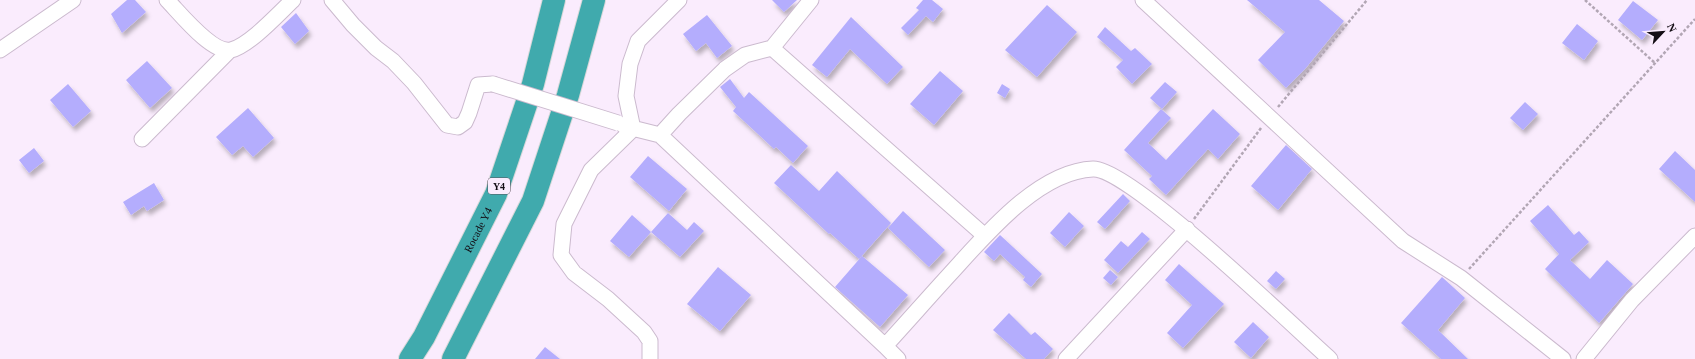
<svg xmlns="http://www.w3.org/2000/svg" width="1695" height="359" font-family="Georgia,serif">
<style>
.building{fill:#b4adfd;filter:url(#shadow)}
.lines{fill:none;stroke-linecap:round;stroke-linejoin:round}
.street-casing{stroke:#cbbace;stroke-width:17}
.highway-casing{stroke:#d9d8d9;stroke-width:24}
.path{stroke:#b2a6b4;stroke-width:2.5;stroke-dasharray:3 2;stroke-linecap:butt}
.street{stroke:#fff;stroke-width:15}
.highway{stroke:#40aaad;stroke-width:22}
.street-bridge-casing{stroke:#cbbace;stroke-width:17;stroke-linecap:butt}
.street-bridge{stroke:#fff;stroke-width:15}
.labels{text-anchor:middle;stroke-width:3;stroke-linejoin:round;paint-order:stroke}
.shield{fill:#faecfd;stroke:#58505a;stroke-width:1}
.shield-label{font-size:10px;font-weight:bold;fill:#130d14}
.street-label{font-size:11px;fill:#130d14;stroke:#faecfd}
</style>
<defs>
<filter id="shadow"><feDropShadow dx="2.5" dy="4.5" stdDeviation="2" flood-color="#0004"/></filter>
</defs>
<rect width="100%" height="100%" fill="#faecfd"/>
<!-- building -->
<path class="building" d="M127 0H135L146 12 122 33 111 14Z
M772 0H797L784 12Z
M923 0H932L943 9 933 22 926 16 908 35 901 28 919 10 916 8Z
M1247 0H1319L1344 21 1305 69 1286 88 1258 60 1285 32Z
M1633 1 1658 20 1642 40 1618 20Z
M1047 5 1077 32 1037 77 1005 50Z
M296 13 309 31 295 44 281 27Z
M707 15 732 46 717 58 706 43 696 51 683 34Z
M851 17 903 67 887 84 850 49 827 77 812 65Z
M1577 24 1598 41 1584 60 1562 43Z
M1105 27 1131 51 1135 48 1152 64 1132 84 1116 67 1123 60 1097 37Z
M147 61 172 88 150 108 126 80Z
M940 71 963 91 934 125 910 104Z
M730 79 744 98 749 92 808 146 793 163 776 147 774 149 733 111 736 107 720 87Z
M1165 82 1177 92 1162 109 1150 98Z
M68 84 91 111 73 127 50 100Z
M1002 84 1010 89 1005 98 997 93Z
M1525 102 1538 114 1523 130 1510 118Z
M248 108 274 138 253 157 243 146 232 155 216 137Z
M1161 109 1171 118 1148 143 1166 160 1213 109 1240 134 1218 159 1208 149 1166 195 1149 179 1152 176 1124 150Z
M1286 145 1312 169 1278 210 1251 186Z
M34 148 44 161 29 173 19 160Z
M1675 151 1695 170V202L1659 169Z
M648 156 687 189 669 211 630 177Z
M791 165 819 191 837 171 891 223 859 259 830 233 829 234 774 183Z
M154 183 164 200 147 211 144 206 131 215 123 202Z
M1123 194 1130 201 1105 229 1097 222Z
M1548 205 1574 235 1579 231 1589 242 1570 260 1590 279 1607 260 1633 284 1599 323 1545 269 1559 254 1530 221Z
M903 211 945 250 929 267 888 228Z
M1069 212 1084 226 1065 247 1050 233Z
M668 213 687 230 694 222 704 231 680 257 651 232Z
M632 215 651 232 629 257 610 241Z
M1142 232 1150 239 1118 273 1104 260 1121 241 1128 247Z
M1000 235 1042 274 1031 287 1023 280 1025 277 1000 254 994 261 984 252Z
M862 256 908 295 880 327 835 287Z
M1179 264 1224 304 1183 348 1167 333 1192 305 1165 280Z
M718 267 751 295 720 331 687 304Z
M1110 270 1118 277 1111 285 1103 278Z
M1276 271 1285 279 1276 289 1267 281Z
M1442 277 1465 298 1438 330 1468 359H1441L1401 323Z
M1009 313 1031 335 1035 332 1053 349 1044 359H1026L993 330Z
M1253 322 1269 337 1251 358 1234 342Z
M545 347 560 359H535Z"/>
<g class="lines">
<!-- street casing -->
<g class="street-casing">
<path id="street" d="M167 0C179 12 212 54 231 50 250 45 278 14 293 0
M332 0 353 25 376 48 393 61 414 83 447 125 458 127 465 122 469 113 478 85 493 84
M1143 0 1403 241 1461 278 1563 359
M772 48 985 236
M0 50 73 0
M624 126 660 135 679 114 725 69 745 55 772 48 811 0
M660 135 885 346C907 322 928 298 950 274 984 237 1038 171 1093 169 1129 167 1295 328 1330 359
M142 139 230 50
M885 346 898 359
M650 359V341L644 332 608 299 574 273 561 255 564 224 591 170 633 129 626 96 630 64 638 41 679 0
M1066 359 1187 229
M1584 359 1632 300 1695 236"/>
</g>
<!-- highway casing -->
<g class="highway-casing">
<g id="highway">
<path id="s1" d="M410 359 424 337 496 194 533 84 554 0"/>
<path d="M453 359 533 201 568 95 594 0"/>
</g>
</g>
<!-- path -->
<path class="path" d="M1585 0 1655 63
M1278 107 1367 0
M1194 219 1261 128
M1469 269 1695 19"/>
<!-- street -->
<use href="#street" class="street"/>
<!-- highway -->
<use href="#highway" class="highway"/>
<!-- street-bridge casing -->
<g class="street-bridge-casing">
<path id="street-bridge" d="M493 84 618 123"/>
</g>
<!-- street-bridge -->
<use href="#street-bridge" class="street-bridge"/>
</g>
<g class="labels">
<!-- shield labels -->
<rect class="shield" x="488" y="178" width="22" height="16" rx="3"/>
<g class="shield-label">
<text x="499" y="190">Y4</text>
</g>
<!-- street labels -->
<g class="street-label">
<text dy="4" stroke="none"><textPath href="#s1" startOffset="146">Rocade Y4</textPath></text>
</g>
</g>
<!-- north arrow -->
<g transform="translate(1663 32) rotate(64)" stroke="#faecfd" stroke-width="3" paint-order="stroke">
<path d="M0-3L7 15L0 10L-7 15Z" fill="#130d14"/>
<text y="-6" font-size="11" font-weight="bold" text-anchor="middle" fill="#130d14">N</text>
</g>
</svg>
